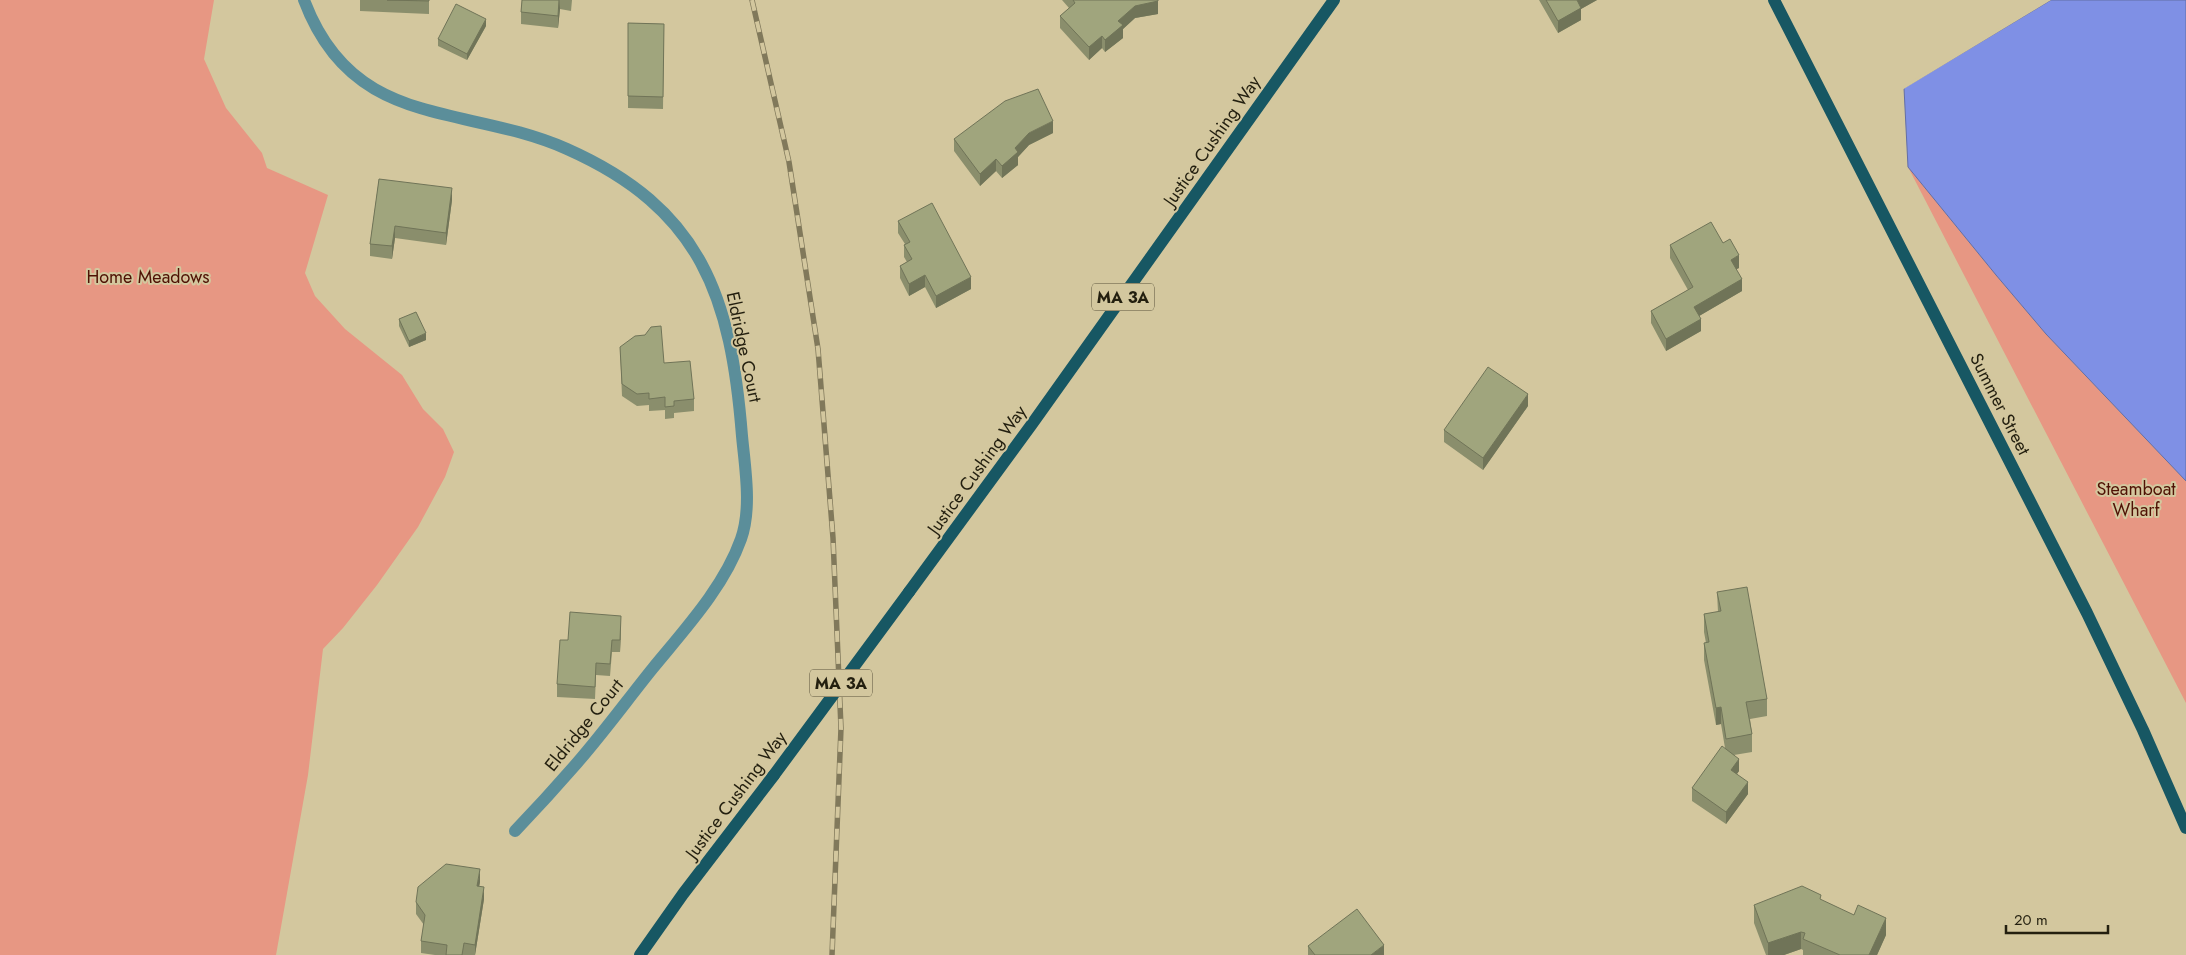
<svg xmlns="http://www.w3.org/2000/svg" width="2186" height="955" font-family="Jost,sans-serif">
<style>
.green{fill:#e79783}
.water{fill:#7f90e5;stroke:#636ea5}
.pier{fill:#d3c79e}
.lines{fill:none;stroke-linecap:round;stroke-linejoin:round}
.minor{stroke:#5b8e9a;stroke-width:12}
.primary{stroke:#175763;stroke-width:12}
.rail-casing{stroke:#81795b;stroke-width:5.5}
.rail{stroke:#d3c79e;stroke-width:4;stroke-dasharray:11;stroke-linecap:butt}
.primary-bridge{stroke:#175763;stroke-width:12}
.wall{fill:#8a8e6c}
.shaded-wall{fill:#707458}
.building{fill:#a0a57d;stroke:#707458}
.labels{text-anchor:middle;stroke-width:4;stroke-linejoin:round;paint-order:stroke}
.shield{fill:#d3c79e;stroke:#58513a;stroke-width:1}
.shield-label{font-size:16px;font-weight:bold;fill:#231f0f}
.street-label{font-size:18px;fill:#231f0f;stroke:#d3c79e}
.park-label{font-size:18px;fill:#4f1104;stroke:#d3c79e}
</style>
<rect width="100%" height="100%" fill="#d3c79e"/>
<!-- green -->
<path class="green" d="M0 0H214L204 59 226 108 262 153 267 168 328 195 305 273 315 296 345 329 402 375 423 409 443 429 454 452 445 477 418 527 377 585 343 628 323 649 308 775 276 955H0Z
M1908 167 1996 275 2046 334 2186 481V703Z"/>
<!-- water -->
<path class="water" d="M2051 0H2186V481L2046 334 1996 275 1908 167 1904 88Z"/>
<!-- pier -->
<path class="pier" d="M2046 0H2051L1902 90 1903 86Z"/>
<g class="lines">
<!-- minor -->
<path class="minor" d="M304 0C353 131 463 103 567 149 702 209 731 297 742 436 745 468 752 508 741 539 724 587 685 629 653 668 628 699 604 732 577 763 557 786 536 809 515 831"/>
<!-- primary -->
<path class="primary" d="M1774 0 2087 613 2143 730 2186 828
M909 592 1032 424 1334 0
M640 955 683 894 774 775"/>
<!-- rail casing -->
<g class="rail-casing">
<path id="rail" d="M752 0 789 162 818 349 833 538 841 728 832 955"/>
</g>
<!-- rail -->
<use href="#rail" class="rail"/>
<!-- primary-bridge -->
<path class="primary-bridge" d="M774 775 909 592"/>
</g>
<!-- wall -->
<path class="wall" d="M360 0H429V14L360 11Z
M522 0H572L571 11 560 9 558 28 521 24V12Z
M1062 0H1158V14L1135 18 1123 29V38L1105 52 1102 48 1089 60 1060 28V16L1069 8Z
M1539 0H1597L1581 9V20L1558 33Z
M628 23 664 24 663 109 628 108Z
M486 26 467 60 438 46V39Z
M1053 133 1029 145 1018 157V165L1002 178 996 171 980 186 954 151V139Z
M379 179 452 200 446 245 395 238 392 259 370 256V244Z
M898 221 971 289 936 308 925 287 909 296 900 278V266L907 262 904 257V245L905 244 898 233Z
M1723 243 1739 268 1736 269 1742 291 1699 316 1701 331 1666 351 1651 323V311L1688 290 1670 258V245Z
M399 319 426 340 409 347 399 326Z
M620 347 664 363 694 399V411L674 413V418L665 419V410L649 411V405L637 406 622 396Z
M1528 406 1483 470 1444 442V430Z
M1717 592 1767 699V716L1750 719 1752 734V752L1734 755 1739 771 1737 774 1748 794 1726 824 1692 801V788L1725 748 1721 724 1716 725 1704 660V643H1706L1704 632V614L1718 612Z
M621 628 620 652H612L610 676 596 675 595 699 557 697V684L568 640Z
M480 882 479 886 484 899 475 955H435L421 953V941L424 925 416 914V902Z
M1754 905 1886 935 1877 955H1803V950L1801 949 1784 955H1766L1754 923Z
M1308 946 1384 955H1308Z"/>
<!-- shaded-wall -->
<path class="shaded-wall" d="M560 0V9L558 28V16Z
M1576 0H1597L1581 9V20L1558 33V21Z
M1158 1V14L1135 18 1123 29V38L1105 52V40L1118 21 1135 6Z
M486 19V26L467 60V54Z
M1102 36V48L1089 60V47Z
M1053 121V133L1029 145 1018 157V165L1002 178V166L1015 148 1029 133Z
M996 159V171L980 186V174Z
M452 188V200L446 245V233Z
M395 226V238L392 259V246Z
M1739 255V268L1731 272V260Z
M925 275V287L909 296V284Z
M971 277V289L936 308V296Z
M1742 279V291L1694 319V307Z
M1701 319V331L1666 351V339Z
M426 333V340L409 347V341Z
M1528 394V406L1483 470V458Z
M621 616V628L620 652V640Z
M1721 707V724L1716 725V708Z
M1739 759V771L1731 782V770Z
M1748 782V794L1726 824V812Z
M480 869V882L477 898V886Z
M484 887V899L475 955V945Z
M1886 918V935L1877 955H1869Z
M1801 932V949L1784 955H1768V943Z
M1384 945V955H1371Z"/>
<!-- building -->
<path class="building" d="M387 0H429V1Z
M522 0H559L558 16 521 12Z
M1073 0H1158V1L1135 6 1118 21 1123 25 1105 40 1102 36 1089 47 1060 16 1075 3Z
M1546 0H1577L1581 8 1558 21Z
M456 4 486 19 467 54 438 39Z
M628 23 664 24 663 97 628 96Z
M1038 89 1053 121 1029 133 1015 148 1018 152 1002 166 996 159 980 174 954 139 1005 101Z
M379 179 452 188 446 233 395 226 392 246 370 244Z
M932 203 971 277 936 296 925 275 909 284 900 266 912 259 904 245 910 242 898 221Z
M1711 222 1723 243 1730 239 1739 255 1731 260 1742 279 1694 307 1701 319 1666 339 1651 311 1693 287 1670 245Z
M416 312 426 333 409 341 399 319Z
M661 326 664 363 690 361 694 399 674 401V406L665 407V397L649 399V393L637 394 622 384 620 347 635 336 645 335 651 327Z
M1488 367 1528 394 1483 458 1444 430Z
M1747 587 1767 699 1746 702 1752 734 1726 739 1721 707 1716 708 1704 643 1709 642 1704 614 1721 611 1717 592Z
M570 612 621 616 620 640H612L610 664 596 663 595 687 557 684 560 640H568Z
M1722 746 1739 759 1731 770 1748 782 1726 812 1692 788Z
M446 864 480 869 477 886 484 887 475 945 464 943 462 955H446L447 945 421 941 425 915 416 902 418 887Z
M1802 886 1821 895 1820 899 1854 915 1858 905 1886 918 1869 955H1840L1803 939 1805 933 1801 932 1768 943 1754 905Z
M1357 909 1384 945 1371 955H1315L1308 946Z"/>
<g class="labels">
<!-- shield labels -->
<g class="shield">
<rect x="1092" y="283.5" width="62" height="27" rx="4"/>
<rect x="810" y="669.5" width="62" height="27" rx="4"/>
</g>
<g class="shield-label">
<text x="1123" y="303">MA 3A</text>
<text x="841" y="689">MA 3A</text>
</g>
<!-- street labels -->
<g class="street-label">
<text transform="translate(1212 141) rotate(-55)" y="6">Justice Cushing Way</text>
<text transform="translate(744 347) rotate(78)" y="6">Eldridge Court</text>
<text transform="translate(2000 404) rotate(63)" y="6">Summer Street</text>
<text transform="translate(977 470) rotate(-54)" y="6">Justice Cushing Way</text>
<text transform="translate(584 725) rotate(-51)" y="6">Eldridge Court</text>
<text transform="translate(736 795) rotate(-53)" y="6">Justice Cushing Way</text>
</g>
<!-- park labels -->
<g class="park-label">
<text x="148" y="283">Home Meadows</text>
<text x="2136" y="495">Steamboat<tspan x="2136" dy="21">Wharf</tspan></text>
</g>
</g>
<!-- scale -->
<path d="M2006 925v8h102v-8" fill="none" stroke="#231f0f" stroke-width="2.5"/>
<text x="2014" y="925" font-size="15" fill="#231f0f" stroke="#d3c79e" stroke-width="4" paint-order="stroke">20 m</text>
</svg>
